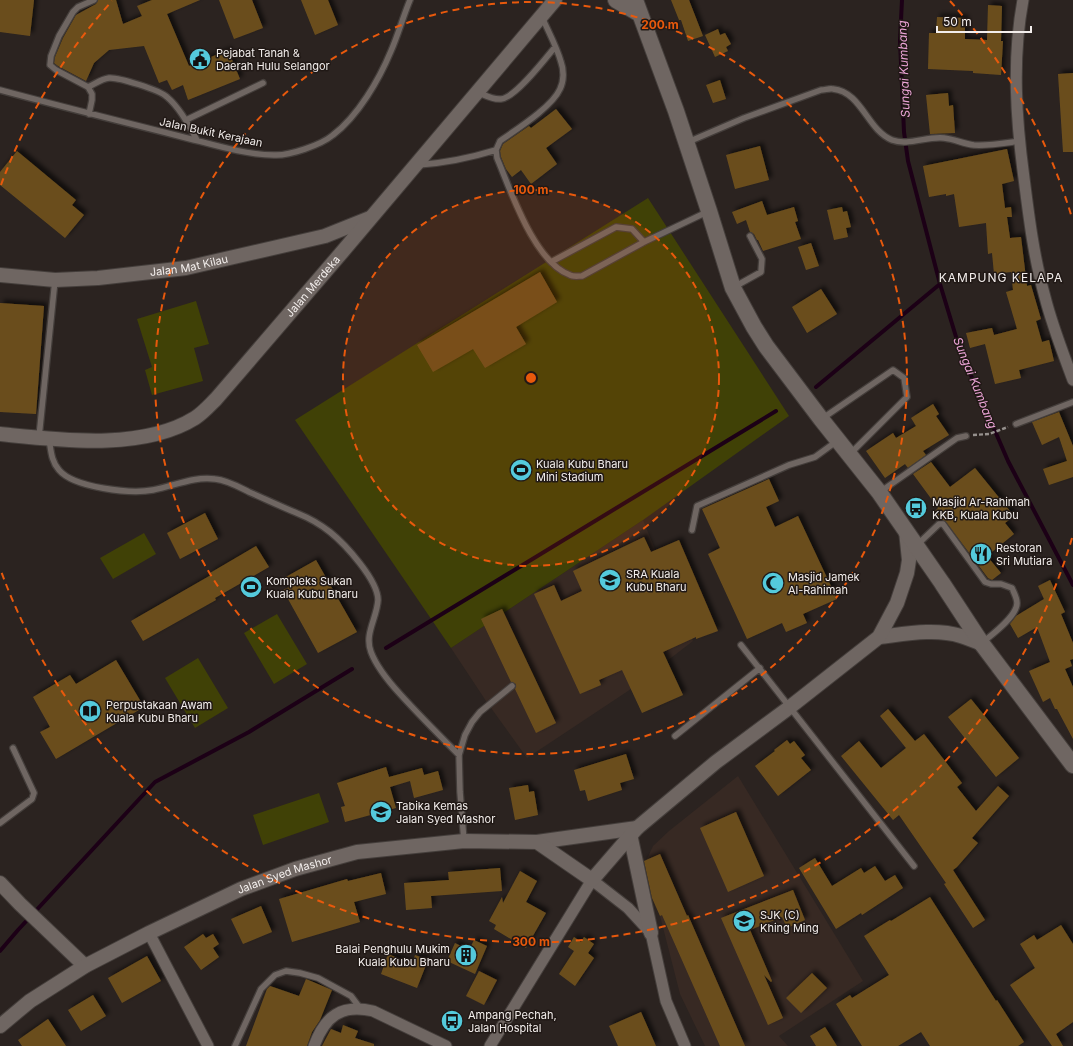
<svg xmlns="http://www.w3.org/2000/svg" width="1073" height="1046" font-family="Inter,sans-serif">
<style>
.built{fill:#372923}
.green{fill:#404106}
.lines{fill:none;stroke-linecap:round;stroke-linejoin:round}
.stream{stroke:#1c0016;stroke-width:4}
.building{fill:#6b4e1d;filter:url(#shadow)}
.service-casing{stroke:#443e3b;stroke-width:8}
.minor-casing{stroke:#443e3b;stroke-width:13}
.tertiary-casing{stroke:#443e3b;stroke-width:16}
.secondary-casing{stroke:#443e3b;stroke-width:18}
.path{stroke:#96908d;stroke-width:2.5;stroke-dasharray:4 2;stroke-linecap:butt}
.service{stroke:#6f6662;stroke-width:5.5}
.minor{stroke:#6f6662;stroke-width:11}
.tertiary{stroke:#6f6662;stroke-width:14}
.secondary{stroke:#6f6662;stroke-width:16}
.ring{fill:none;stroke:#e8590c;stroke-width:2;stroke-dasharray:7 5}
.labels{text-anchor:middle;stroke-width:3;stroke-linejoin:round;paint-order:stroke}
.poi-label{font-size:11px;fill:#f3eeec;stroke:#211916;text-anchor:start}
.street-label{font-size:11px;fill:#f3eeec;stroke:#211916}
.water-label{font-size:12px;font-style:italic;fill:#eba4d6;stroke:#211916}
.neighbourhood-label{font-size:12px;letter-spacing:1px;fill:#f3eeec;stroke:#211916}
.centre{fill:#e8590c;stroke:#211916;stroke-width:2}
.ring-label{font-size:12px;text-anchor:middle;font-weight:bold;fill:#e8590c;stroke:#211916;stroke-width:3;stroke-linejoin:round;paint-order:stroke}
</style>
<defs>
<filter id="shadow"><feDropShadow dx="3.5" dy="-3.5" stdDeviation="2" flood-color="#0009"/></filter>
</defs>
<rect width="100%" height="100%" fill="#2b2320"/>
<!-- built -->
<path class="built" d="M643 520 693 641 628 691 527 758 486 701 451 648Z
M738 776 863 981 779 1036 788 1046H705L680 994 646 861 653 846 669 831Z"/>
<!-- green -->
<path class="green" d="M648 198 789 416 643 520 451 648 295 420Z
M196 301 209 344 194 348 203 381 152 395 145 370 152 367 137 319Z
M144 533 156 554 113 579 100 558Z
M277 614 307 664 274 684 244 633Z
M198 658 228 708 195 728 165 678Z
M319 793 329 822 263 845 253 815Z"/>
<g class="lines">
<!-- stream -->
<path class="stream" d="M902 0 900 40 904 132 908 161 940 284 960 350 1008 461 1073 585
M816 387 940 284
M386 648 776 411
M0 951 18 930 155 782 249 732 352 669"/>
</g>
<!-- building -->
<path class="building" d="M0 0H34L30 36 0 32Z
M98 0H116L123 24 142 16 137 6 152 0H200L167 14 189 66 228 50 240 79 188 100 183 85 172 90 167 80 159 83 144 46 109 50 94 63 86 81 58 66 54 63 55 57 63 38 76 15 96 4Z
M219 0H252L263 28 234 39Z
M301 0H328L338 25 315 35Z
M671 0H689L703 36 688 41 681 20H679Z
M988 5 1002 6 1001 41H1003L1001 75 973 73V71L928 69 929 33H936L937 17 965 18V39L987 40Z
M718 29 720 35 725 33 731 44 726 47 728 51 715 57 705 35Z
M1073 73V152H1063L1058 74Z
M720 80 726 99 713 103 706 85Z
M948 93 949 106 953 105 955 133 930 134 926 95Z
M556 109 572 129 546 148 557 164 531 184 521 170 512 177 506 169 501 157 500 151 503 144 529 126 531 128Z
M760 146 769 180 735 189 726 155Z
M1007 149 1014 181 1002 184 1005 208 1011 207 1012 217H1007L1010 238 1021 237 1027 286 1031 285 1041 319 1036 321 1042 342 1049 340 1054 361 1019 370 1021 378 995 384 985 344 970 348 966 333 992 328 994 335 1017 329 1006 292 1013 290 1011 272 994 274 992 253 988 254 986 223 959 227 954 194 946 196V194L929 197 923 166Z
M17 151 76 200 72 205 84 215 65 238 0 185V172Z
M762 201 767 215 794 207 798 221 795 222 801 239 763 251 758 240H757L754 234 750 232 746 220 737 224 732 212Z
M842 207 843 212 847 211 851 227 846 228 848 237 834 240 827 210Z
M811 243 819 266 806 270 798 247Z
M540 272 557 302 516 327 526 344 485 368 473 349 433 372 417 345Z
M821 289 837 314 807 333 792 307Z
M0 303 44 306 36 414 0 412Z
M933 404 939 414 936 416 949 435 923 451 926 455 908 468 905 464 885 478 866 451 893 433 896 438 916 426 911 418Z
M1059 412 1073 446V477L1049 485 1043 469 1067 461 1059 437 1042 445 1032 422Z
M931 462 950 487 975 468 1014 516 1005 523 1014 534 987 556 1001 573 992 580 988 578 946 522 942 520 935 511 938 508 913 474Z
M769 479 779 501 766 507 775 527 798 516 837 599 803 614 807 623 786 632 782 623 747 639 708 554 720 548 702 509Z
M205 513 218 539 180 559 167 533Z
M644 537 651 552 679 540 718 631 696 639V637L663 652 683 695 642 713 622 670 599 680 601 685 580 694 534 594 554 585 561 601 582 591 573 571Z
M256 546 269 567 215 598 216 600 143 641 131 621 211 575 210 573Z
M316 560 357 632 318 653 283 590 289 587 284 578Z
M1050 580 1065 612 1061 614 1073 643V659L1070 660 1072 666 1065 669 1073 687V739L1057 709H1055L1050 698 1043 702 1029 671 1050 662 1037 627 1018 638 1010 624 1016 616 1044 599 1038 586Z
M502 609 556 723 536 733 515 689 516 687V684L511 682 481 619Z
M116 660 144 707 56 759 40 732 50 727 33 697 70 675 76 684Z
M971 699 1019 758 996 777 948 717Z
M888 709 915 741 924 734 962 783 957 787 976 811 998 786 1009 796 972 838 978 843 957 867 953 870 985 920 973 928 944 884 946 883 899 815 893 820 841 756 859 741 881 768 906 748 880 716Z
M787 740 790 744 794 741 805 755 801 758 811 770 778 796 755 766 775 751 774 750Z
M626 754 634 779 620 783 622 790 588 801 585 790 580 791 574 770Z
M386 767 389 777 422 768 424 775 438 771 443 790 414 798 410 781 390 787 396 808 345 822 341 807 345 806 337 783Z
M528 785 529 792 534 791 538 815 515 820 509 788Z
M736 812 764 876 728 892 700 828Z
M660 854 687 916 688 915 745 1046H720L662 915 660 916 652 898 644 861Z
M815 858 832 886 861 868 864 873 875 866 885 881 895 875 903 888 862 915 861 913 836 929 799 868Z
M500 868 502 891 431 896 432 908 406 910 404 883 449 880 448 872Z
M520 871 537 881 526 902 546 913 526 948 494 929 496 925 489 921 502 897 503 903Z
M381 873 386 894 354 902 360 922 292 942 279 899 347 879 348 881Z
M793 890 805 920 787 928 782 917 750 930 772 981 771 982 764 975 783 1018 768 1025 721 918Z
M930 897 996 1001 997 1000 1024 1042 1018 1046H930L921 1032 898 1046H862L836 1004 850 995 852 998 889 975 864 936 890 920 891 921Z
M261 906 272 932 243 944 231 919Z
M1061 925 1073 944V1022L1056 1034 1063 1046H1052L1010 985 1035 968 1020 944 1034 935 1037 940Z
M203 934 206 938 213 934 219 944 213 948 219 957 201 970 184 947Z
M574 937 581 942 584 937 594 944 588 953 594 958 575 986 559 974 574 951 568 947Z
M474 940 487 946 475 974 447 961 455 943 469 950Z
M388 954 412 964 415 955 428 960 417 988 381 974Z
M147 956 161 981 122 1003 108 978Z
M479 971 497 980 484 1005 466 996Z
M812 973 827 988 801 1013 786 998Z
M306 979 332 990 320 1020 312 1032 307 1046H246L267 989 270 986 299 996Z
M93 995 106 1016 81 1031 68 1010Z
M641 1012 656 1046H618L609 1026Z
M48 1019 66 1046H22L18 1040Z
M343 1025 358 1031 355 1038 374 1044V1046H322L331 1029 341 1033Z
M825 1027 837 1046H816L810 1036Z"/>
<g class="lines">
<!-- service casing -->
<g class="service-casing">
<path id="service" d="M542 17C548 31 557 47 561 62 564 70 564 81 560 89 552 107 517 129 500 141L496 150 497 158C511 191 534 262 570 275 573 277 578 276 582 276L644 242 707 212
M88 87C95 84 101 79 109 78 118 77 160 90 167 97 180 108 189 126 197 140
M0 90C59 106 119 121 179 136 208 143 244 155 274 155 289 156 321 145 333 135 358 116 379 80 391 51 398 35 403 17 410 0
M477 92C485 95 492 100 501 99 515 98 545 59 555 47
M89 114 92 100V94L88 87 56 70 50 65 51 56 59 36 73 12 78 7 94 0
M186 120 263 83
M688 142 744 118 821 90C825 90 830 88 833 89 862 92 867 130 892 140 908 146 927 136 944 138 954 139 964 144 974 145 989 146 1005 143 1020 141
M418 165C445 163 470 158 496 150
M551 262 616 227 632 229 644 242
M734 287 761 272 762 259 750 236
M823 418 893 370 904 378 907 397 851 453
M1016 424 1073 402
M39 437 55 280
M49 439C51 450 51 461 59 470 74 488 131 494 153 490 174 486 194 476 215 479 227 480 239 487 249 492 265 499 282 507 299 514 309 518 321 525 330 532 345 544 378 580 378 600 377 618 364 634 371 652 377 668 389 682 400 694 419 715 439 735 459 755
M880 492 957 438 966 436
M692 530 697 506 789 465 815 457 837 441
M918 544 939 524H943L985 582 991 584H1001L1012 588C1014 593 1017 598 1017 603 1017 616 993 634 983 642
M741 645 914 866
M675 736 760 668
M0 823 32 799 34 793 13 748
M464 841 460 792 459 755 465 735 472 722 480 712 512 686
M235 1046 261 989 275 975 286 971 300 973 318 978 351 996 360 1008"/>
</g>
<!-- minor casing -->
<g class="minor-casing">
<path id="minor" d="M1023 0C1012 59 1016 119 1024 178 1029 218 1034 258 1045 297 1052 325 1063 353 1073 380
M149 933 208 1046
M314 1046C325 1016 341 1004 373 1011L446 1046
M490 1046 592 880 628 908 651 933 666 1001 685 1046"/>
</g>
<!-- tertiary casing -->
<g class="tertiary-casing">
<g id="tertiary">
<path id="s1" d="M0 275 55 280 98 278 186 268 325 236 370 218"/>
<path id="s2" d="M0 434C60 440 142 451 195 418 203 413 209 406 216 399L343 251 555 0"/>
<path d="M879 637C905 634 935 628 961 636 968 638 975 641 982 644"/>
<path d="M630 834 651 933"/>
<path d="M537 842 637 828"/>
<path d="M0 883 20 904 85 966"/>
<path id="s3" d="M0 1026 30 1001 85 966 149 933 241 889 295 869 357 852 464 841 537 842 592 880 637 828 716 762 790 707 879 637 897 603 907 573 909 560 906 531"/>
</g>
</g>
<!-- secondary casing -->
<g class="secondary-casing">
<path id="secondary" d="M616 0 640 14
M635 0 676 111 709 211 733 288 754 327 766 346 821 419 879 492 942 583 982 644 1073 765"/>
</g>
<!-- path -->
<path class="path" d="M973 435 989 434 1008 427"/>
<!-- service -->
<use href="#service" class="service"/>
<!-- minor -->
<use href="#minor" class="minor"/>
<!-- tertiary -->
<use href="#tertiary" class="tertiary"/>
<!-- secondary -->
<use href="#secondary" class="secondary"/>
</g>
<!-- distance rings -->
<circle cx="531" cy="378" r="188" fill="#e8590c" fill-opacity=".12"/>
<g class="ring">
<circle cx="531" cy="378" r="188"/>
<circle cx="531" cy="378" r="376"/>
<path d="M1072 538A564 564 0 0 1 1 571M1 185A564 564 0 0 1 112 1M950 1A564 564 0 0 1 1072 218"/>
</g>
<!-- icons -->
<defs>
<g id="civic-disc" transform="scale(1.15)"><circle r="9.5" fill="#54cadc" stroke="#211916"/><path d="M-.6-6.5H3V-4.5H.6V-3L4-1V1h2V6H-6V1h2V-1L-.6-3ZM-1.2 2.5V6h2.4V2.5Z" fill="#111"/></g>
<g id="stadium-disc" transform="scale(1.15)"><circle r="9.5" fill="#54cadc" stroke="#211916"/><path d="M0-5a6.5 5 0 1 0 0 10a6.5 5 0 1 0 0-10ZM-3.5-1.8h7v3.6h-7Z" fill="#111"/></g>
<g id="bus-disc" transform="scale(1.15)"><circle r="9.5" fill="#54cadc" stroke="#211916"/><path d="M-5-6H5V4H4V6H2V4H-2V6H-4V4H-5ZM-3.5-4V0h7V-4ZM-3.5 1.2v1.5H-2V1.2ZM2 1.2v1.5H3.5V1.2Z" fill="#111"/></g>
<g id="restaurant-disc" transform="scale(1.15)"><circle r="9.5" fill="#54cadc" stroke="#211916"/><path d="M-5-6h1v4h1v-4h1v4h1v-4h1v5L-1.5 .5V6h-2V.5L-5-1ZM5-6V6H3V1.5H1.5Q1.5-4 5-6Z" fill="#111"/></g>
<g id="school-disc" transform="scale(1.15)"><circle r="9.5" fill="#54cadc" stroke="#211916"/><path d="M0-5L7-2L0 1L-7-2ZM-4 1L0 2.5L4 1V4Q0 6-4 4Z" fill="#111"/></g>
<g id="mosque-disc" transform="scale(1.15)"><circle r="9.5" fill="#54cadc" stroke="#211916"/><path d="M3.5-4.9A6 6 0 1 0 3.5 4.9A5 5 0 1 1 3.5-4.9Z" fill="#111"/></g>
<g id="library-disc" transform="scale(1.15)"><circle r="9.5" fill="#54cadc" stroke="#211916"/><path d="M-6-4Q-3-5.5-.7-3.5V5Q-3 3-6 4ZM6-4Q3-5.5 .7-3.5V5Q3 3 6 4Z" fill="#111"/></g>
<g id="building-disc" transform="scale(1.15)"><circle r="9.5" fill="#54cadc" stroke="#211916"/><path d="M-4-6H4V6H1V3H-1V6H-4ZM-2.5-4.3h1.7v1.8h-1.7ZM.8-4.3h1.7v1.8H.8ZM-2.5-1h1.7V.8h-1.7ZM.8-1h1.7V.8H.8Z" fill="#111"/></g>
</defs>
<g fill-rule="evenodd">
<use href="#civic-disc" x="200" y="59"/>
<use href="#stadium-disc" x="521" y="470"/>
<use href="#bus-disc" x="916" y="508"/>
<use href="#restaurant-disc" x="981" y="554"/>
<use href="#school-disc" x="610" y="580"/>
<use href="#mosque-disc" x="773" y="583"/>
<use href="#stadium-disc" x="251" y="587"/>
<use href="#library-disc" x="90" y="711"/>
<use href="#school-disc" x="381" y="812"/>
<use href="#school-disc" x="744" y="921"/>
<use href="#building-disc" x="466" y="955"/>
<use href="#bus-disc" x="452" y="1021"/>
</g>
<g class="labels">
<!-- poi labels -->
<g class="poi-label">
<text x="216" y="57">Pejabat Tanah &amp;<tspan x="216" dy="13">Daerah Hulu Selangor</tspan></text>
<text x="536" y="468">Kuala Kubu Bharu<tspan x="536" dy="13">Mini Stadium</tspan></text>
<text x="932" y="506">Masjid Ar-Rahimah<tspan x="932" dy="13">KKB, Kuala Kubu</tspan></text>
<text x="996" y="552">Restoran<tspan x="996" dy="13">Sri Mutiara</tspan></text>
<text x="626" y="578">SRA Kuala<tspan x="626" dy="13">Kubu Bharu</tspan></text>
<text x="788" y="581">Masjid Jamek<tspan x="788" dy="13">Al-Rahimah</tspan></text>
<text x="266" y="585">Kompleks Sukan<tspan x="266" dy="13">Kuala Kubu Bharu</tspan></text>
<text x="106" y="709">Perpustakaan Awam<tspan x="106" dy="13">Kuala Kubu Bharu</tspan></text>
<text x="396" y="810">Tabika Kemas<tspan x="396" dy="13">Jalan Syed Mashor</tspan></text>
<text x="760" y="919">SJK (C)<tspan x="760" dy="13">Khing Ming</tspan></text>
<text x="450" y="953" text-anchor="end">Balai Penghulu Mukim<tspan x="450" dy="13">Kuala Kubu Bharu</tspan></text>
<text x="468" y="1019">Ampang Pechah,<tspan x="468" dy="13">Jalan Hospital</tspan></text>
</g>
<!-- street labels -->
<g class="street-label">
<text transform="translate(211 132) rotate(12)" y="4">Jalan Bukit Kerajaan</text>
<text dy="4" stroke="none"><textPath href="#s1" startOffset="190">Jalan Mat Kilau</textPath></text>
<text dy="4" stroke="none"><textPath href="#s2" startOffset="376">Jalan Merdeka</textPath></text>
<text dy="4" stroke="none"><textPath href="#s3" startOffset="324">Jalan Syed Mashor</textPath></text>
</g>
<!-- water labels -->
<g class="water-label">
<text transform="translate(904 69) rotate(-92)" y="4">Sungai Kumbang</text>
<text transform="translate(975 383) rotate(68)" y="4">Sungai Kumbang</text>
</g>
<!-- neighbourhood labels -->
<g class="neighbourhood-label">
<text x="1001" y="282">KAMPUNG KELAPA</text>
</g>
</g>
<circle cx="531" cy="378" r="6" class="centre"/>
<g class="ring-label">
<text x="660" y="29">200 m</text>
<text x="531" y="194">100 m</text>
<text x="531" y="946">300 m</text>
</g>
<!-- scale -->
<path d="M937 26v6h94v-6" fill="none" stroke="#f3eeec" stroke-width="2"/>
<text x="943" y="26" font-size="12" fill="#f3eeec" stroke="#211916" stroke-width="3" paint-order="stroke">50 m</text>
</svg>
